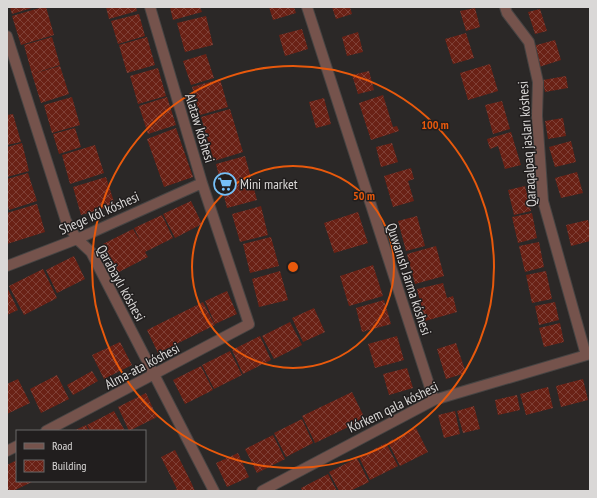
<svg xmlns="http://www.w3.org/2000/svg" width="597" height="498" font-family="'PT Sans Narrow',sans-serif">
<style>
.building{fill:url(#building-cross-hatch)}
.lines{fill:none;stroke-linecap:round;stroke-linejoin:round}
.street-casing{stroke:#474443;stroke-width:12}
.street{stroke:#75534c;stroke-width:10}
.ring{fill:none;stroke:#e8590c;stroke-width:2}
.labels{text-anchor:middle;stroke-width:3;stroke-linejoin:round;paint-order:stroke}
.street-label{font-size:14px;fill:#dad8d7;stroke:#211e1e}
.poi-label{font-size:14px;fill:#dad8d7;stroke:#211e1e;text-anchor:start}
.centre{fill:#e8590c;stroke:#211e1e;stroke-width:2}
.ring-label{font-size:12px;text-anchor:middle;font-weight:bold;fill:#e8590c;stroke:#211e1e;stroke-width:3;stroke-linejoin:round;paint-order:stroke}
</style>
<defs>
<pattern id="building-cross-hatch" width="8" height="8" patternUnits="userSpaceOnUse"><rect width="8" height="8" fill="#6a2115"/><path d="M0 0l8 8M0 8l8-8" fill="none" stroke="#7f4036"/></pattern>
</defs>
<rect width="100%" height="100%" fill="#2b2827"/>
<!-- building -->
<path class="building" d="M10 7H35L12 14Z
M43 7H46L54 35 21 45 12 16Z
M106 7H136L137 11 109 19Z
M170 7H200L202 12 173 20Z
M269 7H294L296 13 273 20Z
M332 7H350L352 14 336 19Z
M475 8 480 27 466 31 460 11Z
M540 9 547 31 535 34 528 12Z
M139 14 145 36 118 44 111 21Z
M206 16 213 45 185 52 177 23Z
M302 29 308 49 285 56 279 35Z
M358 32 363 52 347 56 342 37Z
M466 33 474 58 453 64 445 39Z
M52 37 60 65 32 74 24 45Z
M147 37 155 65 127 73 119 45Z
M555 40 561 60 539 67 533 46Z
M206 54 214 78 191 85 183 61Z
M490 64 498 91 468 100 460 73Z
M60 66 69 94 41 103 32 74Z
M158 68 166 96 138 104 130 76Z
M369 71 374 90 358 94 352 75Z
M566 76 568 88 545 92 543 80Z
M220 79 228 107 200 115 192 87Z
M383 95 393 127 397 126 399 131 371 140 359 103Z
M72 97 80 125 52 133 44 105Z
M167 97 176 125 148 134 139 106Z
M324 98 331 124 316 128 309 102Z
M502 101 510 129 493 134 485 105Z
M230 109 243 152 214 161 201 117Z
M13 114 21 142 7 145V115Z
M563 118 566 136 548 139 545 121Z
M75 128 81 147 59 154 53 134Z
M176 128 193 177 164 187 147 139Z
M511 132 521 165 505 169 498 146 490 149 487 139Z
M571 141 576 162 555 167 549 147Z
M22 143 29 171 7 177V147Z
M392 143 398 162 381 167 376 147Z
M95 145 104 173 70 184 62 155Z
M245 156 257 200 227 208 216 164Z
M411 168 414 179 408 181 414 201 393 207 384 176Z
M577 172 583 193 561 198 555 178Z
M28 173 37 201 9 210 7 203V179Z
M106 177 115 205 81 215 73 187Z
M525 186 531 211 514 215 508 190Z
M191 201 202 224 175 238 163 214Z
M37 204 45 232 7 244V213Z
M261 206 268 235 240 242 232 214Z
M358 212 368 243 334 253 324 223Z
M532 213 537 238 518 243 512 217Z
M162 215 173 238 145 252 148 257 117 273 103 244 133 229 141 242 134 228Z
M417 216 425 246 406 251 398 221Z
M588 220 590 229V241L571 246 566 225Z
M271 237 279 266 250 273 243 244Z
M539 242 544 267 525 272 519 246Z
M436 246 444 276 415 284 407 254Z
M74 256 85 279 57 293 46 270Z
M373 265 383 296 349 306 340 276Z
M43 269 57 298 24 315 9 286Z
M280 271 288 300 259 307 252 279Z
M546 271 552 299 532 303 526 275Z
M443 283 447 298 453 296 457 312 425 321 417 289Z
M7 287 18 310 7 315Z
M227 291 237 314 215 324 205 301Z
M384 300 391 324 362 332 356 308Z
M203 302 215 325 158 353 147 330Z
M555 302 559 320 539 325 535 306Z
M314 308 325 332 303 342 292 318Z
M290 322 302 345 274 359 262 336Z
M560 323 564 342 544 347 539 328Z
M260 336 271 360 243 374 232 350Z
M397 336 404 360 375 368 368 344Z
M120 342 132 365 104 379 92 355Z
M456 343 466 373 446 379 437 349Z
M230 351 242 375 214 389 202 365Z
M201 366 213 390 185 404 173 380Z
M407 368 413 388 389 395 383 374Z
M92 371 98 381 73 395 67 385Z
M57 375 69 399 41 413 30 389Z
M18 379 30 403 7 414V384Z
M583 379 588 400 561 407 556 386Z
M548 387 553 408 526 415 520 394Z
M352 392 365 419 315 443 302 416Z
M146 393 157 417 129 431 118 407Z
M517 395 520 410 498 415 495 400Z
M474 406 480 429 463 433 457 411Z
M114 411 125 431H90L87 425Z
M455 411 460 434 444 438 438 415Z
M302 419 313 443 286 457 274 433Z
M86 425 89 431H73Z
M416 428 428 452 400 466 388 442Z
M273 435 285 459 257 473 245 449Z
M386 443 398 466 370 480 359 457Z
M175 450 191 482 195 491H172L177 489 161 457Z
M238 453 249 477 227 487 216 463Z
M357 458 369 482 350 491H339L329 472Z
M17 460V481H34L13 491H9L7 486V465Z
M328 474 337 491H302L301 488Z"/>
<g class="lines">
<!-- street casing -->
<g class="street-casing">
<path id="street" d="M307 7 434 400
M505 7 507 13 529 42 538 82 537 116 543 201 586 355
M7 36 66 221 77 239 91 252 214 491
M7 266 77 239 202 183
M46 431 249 324 202 183 150 7
M7 451 17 446
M262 491 434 400 590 354"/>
</g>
<!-- street -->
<use href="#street" class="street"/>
</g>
<!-- distance rings -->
<g class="ring">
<circle cx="293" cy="267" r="101"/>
<circle cx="293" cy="267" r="201"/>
</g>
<!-- icons -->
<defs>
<g id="supermarket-ring" transform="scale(1.15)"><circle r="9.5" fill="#211e1e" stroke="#76c0f7" stroke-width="1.5"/><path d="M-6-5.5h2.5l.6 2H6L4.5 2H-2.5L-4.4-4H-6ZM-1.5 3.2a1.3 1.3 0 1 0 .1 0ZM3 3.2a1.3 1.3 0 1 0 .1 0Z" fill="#76c0f7"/></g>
</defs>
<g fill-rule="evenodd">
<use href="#supermarket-ring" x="225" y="184"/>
</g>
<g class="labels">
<!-- street labels -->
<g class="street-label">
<text transform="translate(200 128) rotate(73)" y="5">Alataw kóshesi</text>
<text transform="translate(527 144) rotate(-94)" y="5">Qaraqalpaq jasları kóshesi</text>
<text transform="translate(99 213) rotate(-24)" y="5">Shege kól kóshesi</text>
<text transform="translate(409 279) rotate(72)" y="5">Quwanısh Jarma kóshesi</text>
<text transform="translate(121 283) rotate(61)" y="5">Qarabaylı kóshesi</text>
<text transform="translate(142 366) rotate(-28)" y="5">Alma-ata kóshesi</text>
<text transform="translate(393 407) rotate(-26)" y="5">Kórkem qala kóshesi</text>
</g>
<!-- poi labels -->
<g class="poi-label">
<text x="240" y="189">Mini market</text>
</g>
</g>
<circle cx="293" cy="267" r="6" class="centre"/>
<g class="ring-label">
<text x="435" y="129">100 m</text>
<text x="364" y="200">50 m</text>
</g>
<!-- border -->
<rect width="597" height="498" fill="none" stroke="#dad8d7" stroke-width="16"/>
<!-- legend -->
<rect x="16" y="430" width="130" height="52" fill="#211e1e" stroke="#6b6868"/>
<rect x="24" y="443" width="20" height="6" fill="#75534c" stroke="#6b6868"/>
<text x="52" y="450" font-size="12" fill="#dad8d7">Road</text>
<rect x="24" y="460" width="20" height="12" fill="url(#building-cross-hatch)" stroke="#6b6868"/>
<text x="52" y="470" font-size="12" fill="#dad8d7">Building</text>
</svg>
